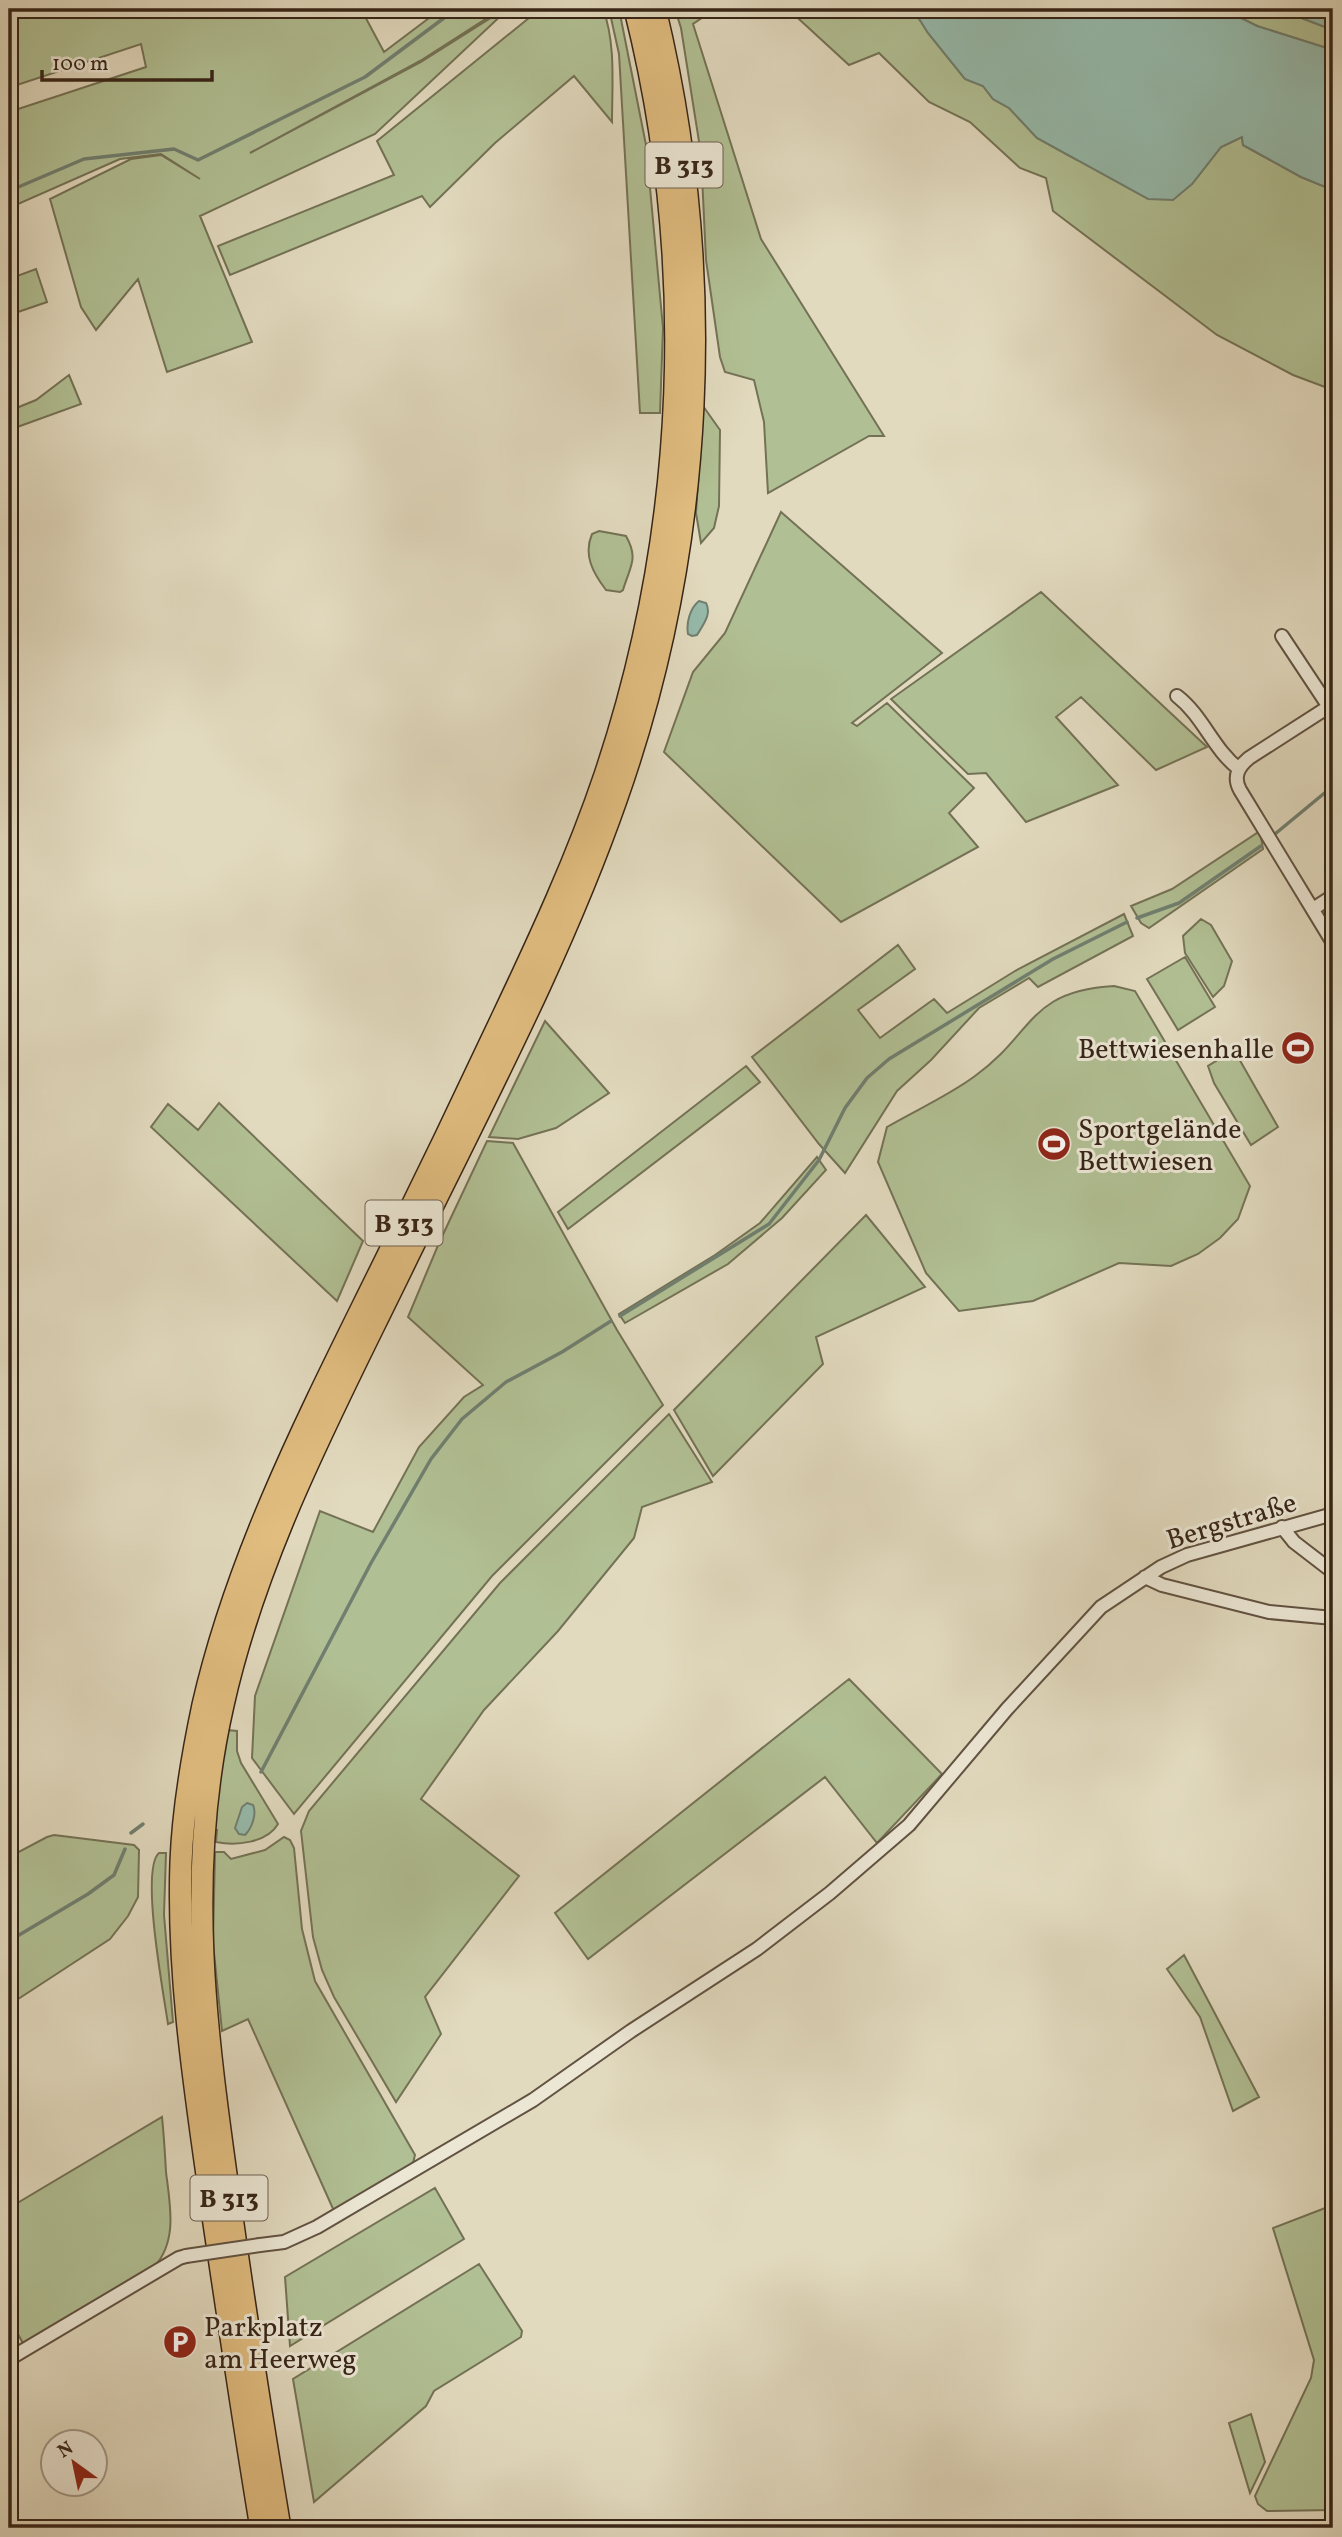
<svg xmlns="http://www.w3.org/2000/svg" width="1342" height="2537" font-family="Vollkorn,serif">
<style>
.green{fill:#b1c094;stroke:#747256;stroke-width:2}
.water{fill:#96bbac;stroke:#707f70;stroke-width:2}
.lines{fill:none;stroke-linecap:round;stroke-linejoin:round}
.stream{stroke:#707f70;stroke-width:3.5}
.street-casing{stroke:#615241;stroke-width:16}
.highway-casing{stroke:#362417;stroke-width:24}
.street{stroke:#ece7d5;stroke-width:12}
.highway{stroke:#e1bd80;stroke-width:21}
.street-bridge-casing{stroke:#615241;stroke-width:16;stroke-linecap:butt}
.street-bridge{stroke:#ece7d5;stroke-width:12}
.labels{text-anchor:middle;stroke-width:6;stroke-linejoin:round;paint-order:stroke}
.shield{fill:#ece7d5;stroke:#6d5e50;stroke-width:2}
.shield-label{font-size:26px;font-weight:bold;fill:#362417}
.poi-label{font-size:28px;fill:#362417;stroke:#ece7d5;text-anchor:start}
.street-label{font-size:28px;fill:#362417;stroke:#ece7d5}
</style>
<rect width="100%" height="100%" fill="#e2dabf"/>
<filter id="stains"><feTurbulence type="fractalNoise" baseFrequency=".00286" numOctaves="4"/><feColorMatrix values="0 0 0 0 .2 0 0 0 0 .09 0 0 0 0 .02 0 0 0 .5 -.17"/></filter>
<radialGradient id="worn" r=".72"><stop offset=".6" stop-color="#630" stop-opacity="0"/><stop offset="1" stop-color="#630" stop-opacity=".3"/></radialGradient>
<!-- green -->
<path class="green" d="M9 9H361L384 52 441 9H501L420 61 250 153 421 62 505 9H508L375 134 200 216 252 342 167 372 138 279 96 330 81 307 50 199 131 159 161 155 200 179 161 154 120 159 9 208V112L146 67 141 44 17 85 9 61Z
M540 9H603C616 43 612 86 612 122L574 76 495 143 430 207 422 196 230 275 218 246 394 175 377 141Z
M609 9H619L646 145 663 328 660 413H640L619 54Z
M675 9H715L693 24 761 239 884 436H869L768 493 764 422 754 380 725 372 720 357 706 260 701 154 681 28Z
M788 9H913L928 33 965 79 983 86 993 99 1009 108 1037 138 1077 160 1192 184 1221 147 1242 137 1243 145 1301 177 1333 190V390L1293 375 1217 335 1053 211 1046 178 1020 168 970 122 929 102 879 53 849 65Z
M1223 9H1278L1333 30V50L1257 26Z
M36 269 47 302 9 315V279Z
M69 375 81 404 9 430V411L36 400Z
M703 406 720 430 719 506 714 528 701 543 696 513Z
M781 512 942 653 852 723 857 726 887 703 974 788 949 813 978 847 841 922 664 752 693 672 725 633Z
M599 531 626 536C639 559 630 566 623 590L620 592 606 590C593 573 583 555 592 534Z
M1041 592 1207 747 1156 770 1081 697 1056 717 1118 785 1026 822 986 773 968 774 891 699Z
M1260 831 1263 849 1149 928 1141 923 1131 906 1172 889Z
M1124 914 1133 936 1038 987 1029 978 979 1008 931 1060 897 1091 845 1173 819 1144 752 1057 898 945 915 969 858 1010 880 1038 934 999 947 1013 1015 971Z
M1201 919 1211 925 1232 961 1224 986 1213 997 1185 953 1183 936Z
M1185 957 1215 1007 1178 1030 1147 979Z
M1114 986 1135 991 1250 1186 1238 1219 1220 1238 1198 1254 1171 1266 1119 1263 1033 1301 959 1311 926 1273 878 1162 887 1127C916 1110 948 1096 975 1076 1034 1034 1027 991 1114 986Z
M545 1021 609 1093 556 1128 518 1139 489 1137Z
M1234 1050 1278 1127 1251 1145 1214 1083 1208 1066Z
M746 1066 760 1082 568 1229 558 1212Z
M219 1103 363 1241 337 1301 151 1127 168 1104 198 1130Z
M487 1141 513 1143 617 1330 663 1405 492 1576 294 1814 252 1758 255 1696 320 1511 373 1532 419 1447 464 1397 483 1385 408 1317 439 1243Z
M817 1157 826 1170 782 1218 728 1264 625 1323 619 1314 715 1255 760 1223Z
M866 1215 925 1287 816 1337 823 1364 713 1476 674 1410Z
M669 1414 712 1482 642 1507 634 1538 558 1631 484 1710 421 1799 519 1876 425 1997 441 2034 396 2102 334 1997 322 1970 313 1937 301 1831 309 1811 500 1583Z
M849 1679 942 1774 877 1843 825 1777 588 1959 555 1913Z
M227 1730 237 1731V1751L241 1763 278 1824C267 1843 236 1846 216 1842L217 1830H213Z
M54 1835 134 1845 139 1850 138 1897 128 1916 110 1939 9 2005V1857L47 1837Z
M284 1837 290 1840 294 1848 302 1929 315 1981 415 2155 413 2163 334 2211 248 2019 222 2031 213 1943 215 1852H224L231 1859 265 1850Z
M159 1853H166L164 1915 173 2022 168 2024C164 1996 140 1869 159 1853Z
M1184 1955 1259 2097 1233 2111 1200 2017 1167 1969Z
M162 2117C164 2136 165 2154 166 2172 170 2205 178 2241 154 2267L24 2345 9 2318V2208Z
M435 2188 464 2239 290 2346 285 2277Z
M1333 2205V2510L1267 2511 1258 2504 1255 2496 1311 2378 1314 2360 1273 2228Z
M479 2264 522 2331 521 2337 434 2391 426 2406 314 2502 293 2379Z
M1251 2414 1265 2462 1250 2493 1229 2423Z"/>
<!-- water -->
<path class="water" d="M913 9H1223L1257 26 1333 50V190L1301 177 1243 145 1242 137 1221 147 1192 184 1173 200 1148 199 1037 138 1009 108 993 99 983 86 965 79 928 33Z
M1278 9H1333V30Z
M699 601 706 603C712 614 703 625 697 635L692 636 688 634C686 623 690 608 699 601Z
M247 1803 253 1805C257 1814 252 1828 245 1835L239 1834 235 1828 242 1807Z"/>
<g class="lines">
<!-- stream -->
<path class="stream" d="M9 191 84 159 174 149 198 160 365 77 456 9
M1275 834 1333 786
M1137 918 1179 903 1261 846
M620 1316 769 1224 819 1160 845 1108 867 1078 889 1059 1053 959 1127 922
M261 1772 371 1563 431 1459 462 1419 506 1382 562 1352 611 1321
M131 1833 143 1824
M9 1941 88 1894 114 1875 125 1849"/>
<!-- street casing -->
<g class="street-casing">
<path id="street" d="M1282 636 1329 707
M1177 696C1203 716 1213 749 1239 769
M1333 704 1249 758C1238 767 1233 777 1240 790L1333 943
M1313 909 1333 896
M1282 1527 1294 1542 1333 1572
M1145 1577 1162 1585 1269 1612 1333 1618
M260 2245 284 2242 317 2227 533 2100 631 2031 757 1949 830 1893 909 1825 1007 1709 1101 1607 1161 1567 1187 1555 1333 1514
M9 2359 179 2258 186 2256"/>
</g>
<!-- highway casing -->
<g class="highway-casing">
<path id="highway" d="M261 2528C243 2420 227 2311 211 2203 195 2090 177 1975 181 1862 183 1809 192 1757 203 1705 239 1547 317 1400 388 1255 427 1176 465 1097 502 1018 540 938 577 858 605 775 688 528 698 261 635 9
M280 2528C262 2420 245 2311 230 2203 206 2032 184 1876 223 1705 258 1547 338 1401 408 1256 481 1106 561 957 616 800 706 546 718 270 655 9"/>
</g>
<!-- street -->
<use href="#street" class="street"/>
<!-- highway -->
<use href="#highway" class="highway"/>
<!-- street-bridge casing -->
<g class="street-bridge-casing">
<path id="street-bridge" d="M186 2256 260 2245"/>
</g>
<!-- street-bridge -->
<use href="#street-bridge" class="street-bridge"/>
</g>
<!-- icons -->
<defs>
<g id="stadium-disc" transform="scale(1.75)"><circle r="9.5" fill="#8f2418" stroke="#ece7d5"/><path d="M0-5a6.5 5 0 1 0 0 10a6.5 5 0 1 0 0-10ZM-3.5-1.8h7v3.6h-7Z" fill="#fff"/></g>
<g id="parking-disc" transform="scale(1.75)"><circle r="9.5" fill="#8f2418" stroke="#ece7d5"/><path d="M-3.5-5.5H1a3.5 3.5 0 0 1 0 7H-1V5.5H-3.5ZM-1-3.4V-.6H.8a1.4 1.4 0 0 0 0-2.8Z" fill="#fff"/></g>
</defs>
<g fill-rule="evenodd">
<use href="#stadium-disc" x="1298" y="1048"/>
<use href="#stadium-disc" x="1054" y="1144"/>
<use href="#parking-disc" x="180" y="2342"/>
</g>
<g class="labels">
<!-- shield labels -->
<g class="shield">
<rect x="645.5" y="142.5" width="77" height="45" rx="5"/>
<rect x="365.5" y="1200.5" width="77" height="45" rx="5"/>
<rect x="190.5" y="2175.5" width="77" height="45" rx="5"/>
</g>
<g class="shield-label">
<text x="684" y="174">B 313</text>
<text x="404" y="1232">B 313</text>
<text x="229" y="2207">B 313</text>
</g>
<!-- poi labels -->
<g class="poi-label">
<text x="1274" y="1058" text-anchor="end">Bettwiesenhalle</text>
<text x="1078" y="1138">Sportgelände<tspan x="1078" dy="32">Bettwiesen</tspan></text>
<text x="204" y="2336">Parkplatz<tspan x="204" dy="32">am Heerweg</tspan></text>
</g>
<!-- street labels -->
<g class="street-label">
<text transform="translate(1231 1520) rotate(-17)" y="10">Bergstraße</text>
</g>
</g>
<!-- margin -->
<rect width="1342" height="2537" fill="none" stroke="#e2dabf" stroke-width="35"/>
<rect x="10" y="10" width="1321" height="2516" fill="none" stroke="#362417" stroke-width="3.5"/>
<rect x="18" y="18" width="1307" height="2502" fill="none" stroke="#362417" stroke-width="2"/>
<!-- north arrow -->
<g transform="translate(74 2463) rotate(327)"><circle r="33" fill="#ece7d5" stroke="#a39989" stroke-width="2"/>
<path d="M0-5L12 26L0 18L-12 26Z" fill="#8f2418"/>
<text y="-10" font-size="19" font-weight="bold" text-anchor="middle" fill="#362417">N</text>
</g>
<!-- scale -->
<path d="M42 70v10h170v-10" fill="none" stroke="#362417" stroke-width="3.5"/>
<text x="52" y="70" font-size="21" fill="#362417" stroke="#ece7d5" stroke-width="5" paint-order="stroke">100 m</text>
<rect width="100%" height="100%" filter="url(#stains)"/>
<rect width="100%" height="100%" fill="url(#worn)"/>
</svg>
